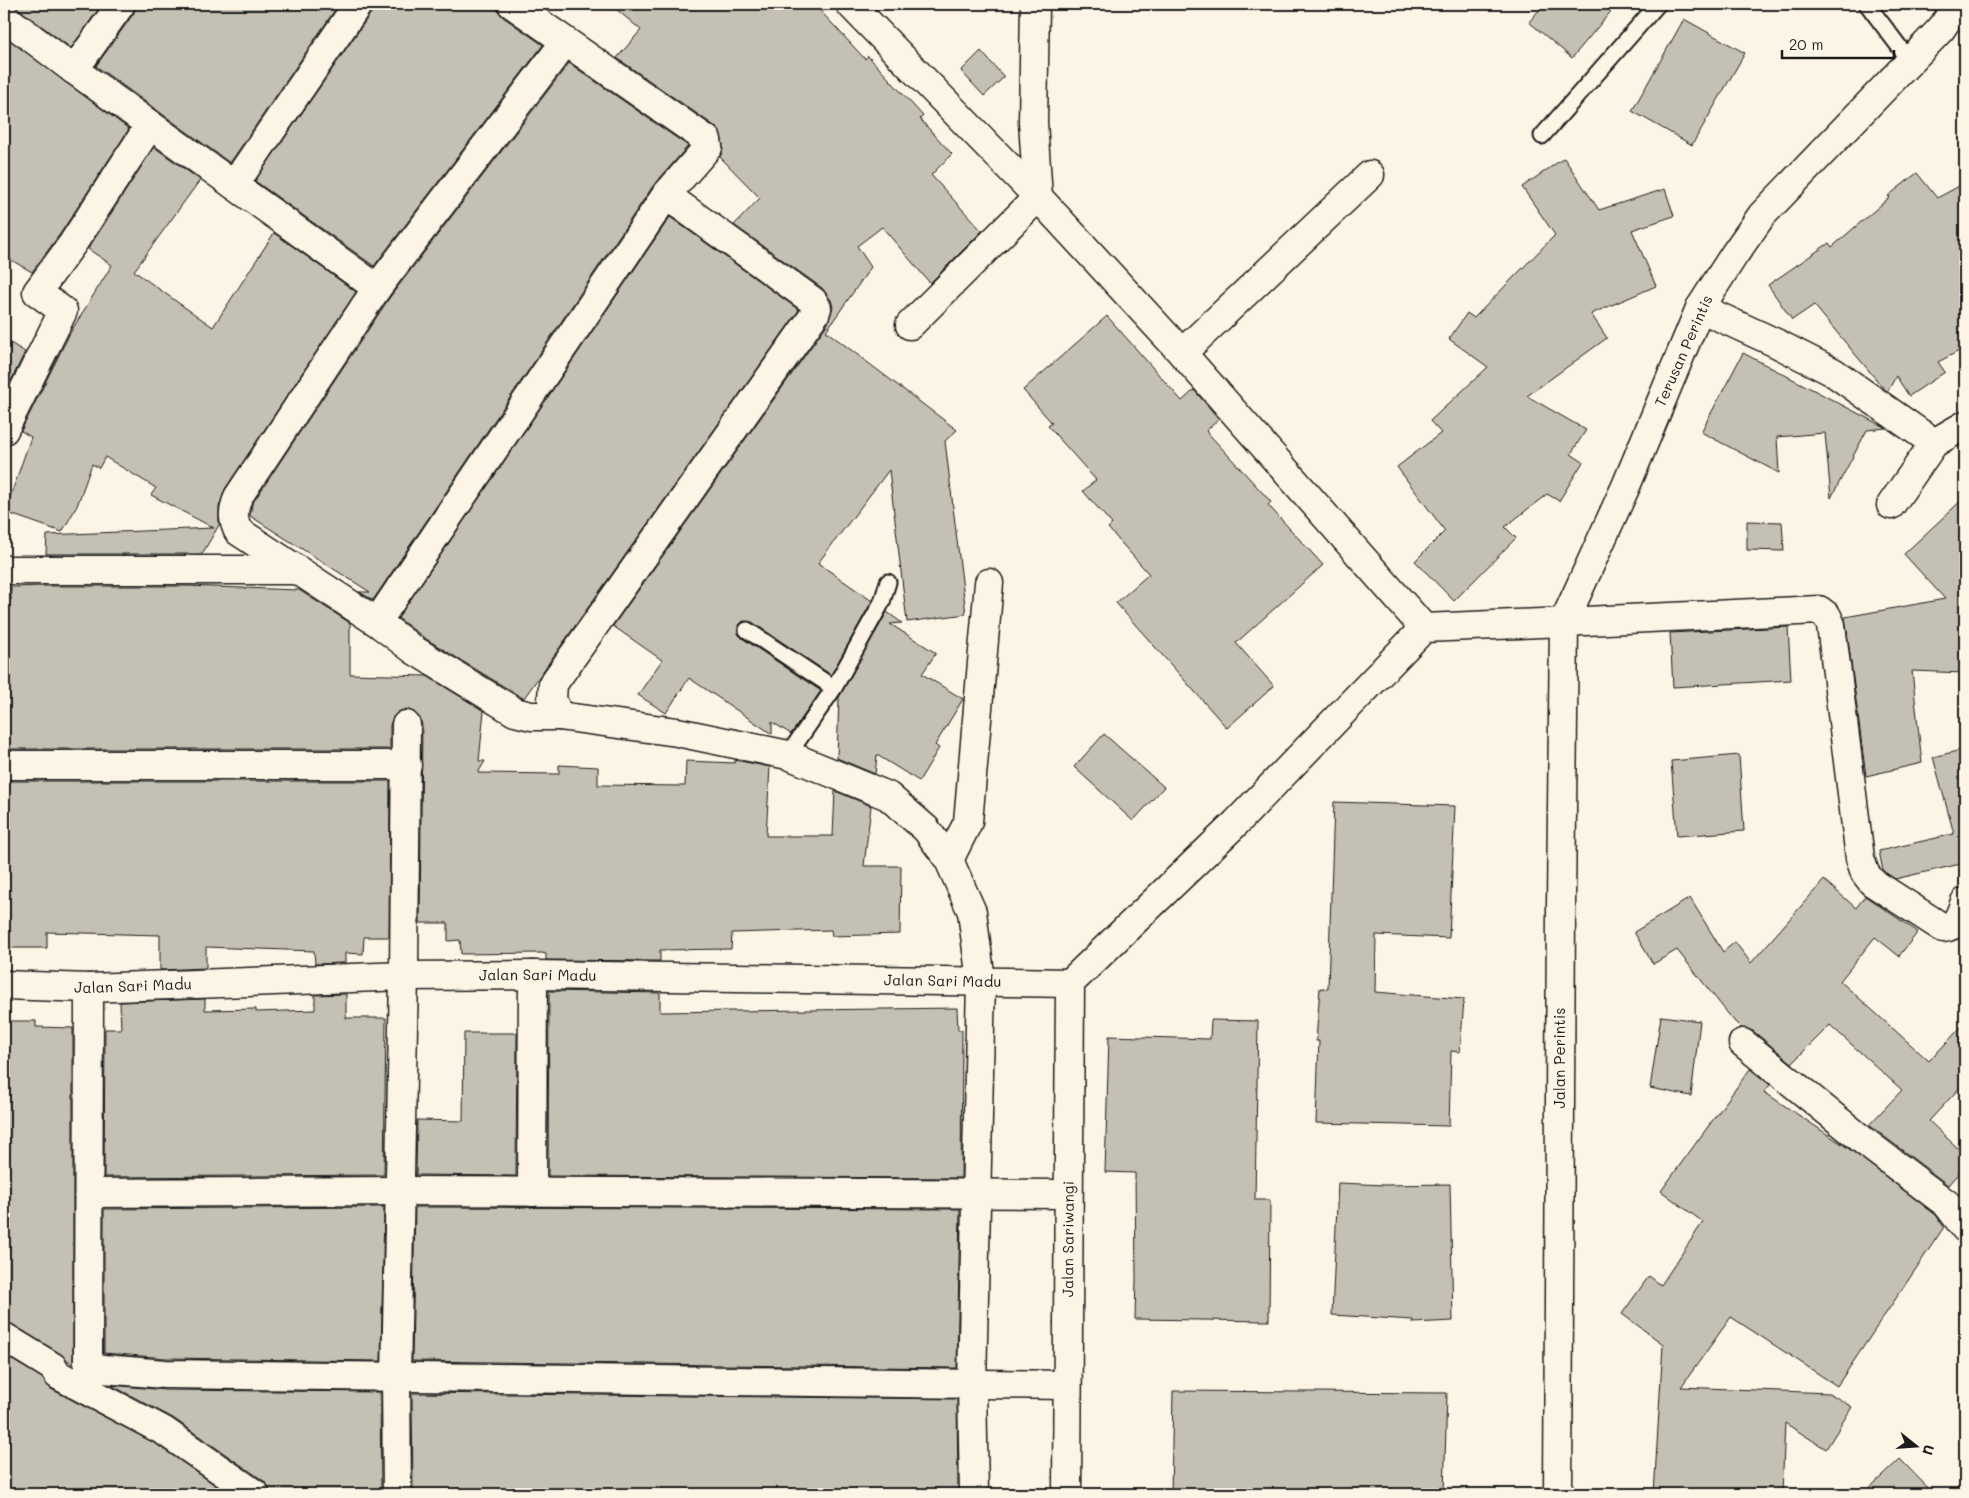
<svg xmlns="http://www.w3.org/2000/svg" width="1969" height="1498" font-family="Mali,sans-serif">
<style>
.building{fill:#c4c0b3;stroke:#1c1c1c}
.lines{fill:none;stroke-linecap:round;stroke-linejoin:round}
.service-casing{stroke:#1c1c1c;stroke-width:19}
.minor-casing{stroke:#1c1c1c;stroke-width:31}
.tertiary-casing{stroke:#1c1c1c;stroke-width:31}
.service{stroke:#fcf5e5;stroke-width:15}
.minor{stroke:#fcf5e5;stroke-width:28}
.tertiary{stroke:#fcf5e5;stroke-width:28}
.labels{text-anchor:middle;stroke-width:4.5;stroke-linejoin:round;paint-order:stroke}
.street-label{font-size:15px;fill:#1c1c1c;stroke:#fcf5e5}
</style>
<rect width="100%" height="100%" fill="#fcf5e5"/>
<filter id="ink" filterUnits="userSpaceOnUse"><feTurbulence type="fractalNoise" baseFrequency=".02" numOctaves="2"/><feDisplacementMap in="SourceGraphic" scale="10" xChannelSelector="R" yChannelSelector="G"/><feConvolveMatrix kernelMatrix="1 2 1 2 8 2 1 2 1" color-interpolation-filters="sRGB"/></filter>
<g filter="url(#ink)">
<!-- building -->
<path class="building" d="M12 4H102L71 48Z
M136 4H339L230 163 96 66 134 13Z
M373 4H497L498 11 503 17 543 45 374 266 255 181 371 13Z
M610 4H814L865 59 868 56 923 116 920 119 952 154 931 175 982 231 930 283 882 227 857 246 871 267 826 331 957 430 945 441 966 614 907 622 889 470 818 563 872 601 831 675 752 622 743 621 739 625 738 634 742 638 821 691 791 734 772 722V734L689 678 666 713 638 695 662 660 613 626 828 323 833 307 831 300 822 288 734 225 760 198 720 157 723 145 720 132 716 127 617 58 641 30Z
M1544 4H1617L1572 58 1529 22Z
M1684 19 1745 53 1692 145 1632 111Z
M4 36 129 129 60 234 32 272 4 256Z
M981 51 1004 77 984 96 961 71Z
M569 63 688 146 653 186 373 600 359 592H370L250 516 252 504 390 297Z
M154 147 200 180 134 271 180 304 213 327 274 233 356 292 225 489 219 507V525L202 554H46L47 535 214 528 151 495 156 488 105 457 99 468 92 464 77 506 62 532 5 512 31 437 21 431 70 333 112 265 88 249Z
M1564 158 1599 210 1665 189 1674 216 1632 230 1656 286 1591 314 1607 338 1527 396 1586 430 1571 454 1583 462 1559 501 1547 494 1505 527 1516 538 1454 601 1415 561 1445 531 1397 467 1441 433 1430 421 1488 367 1449 339 1467 313 1474 318 1555 235 1522 187Z
M1917 173 1937 198 1965 183V348L1938 362 1945 372 1909 396 1896 376 1888 391 1885 390 1814 305 1792 320 1768 285 1829 243 1832 247 1890 197 1888 196Z
M670 217 799 310 524 698 521 697 423 637 398 618Z
M1107 316 1182 401 1194 390 1219 419 1206 431 1271 502 1268 505 1323 565 1236 643 1274 686 1227 728 1116 603 1149 574 1108 528 1112 524 1083 491 1096 480 1048 426 1052 423 1023 390Z
M4 339 25 352 4 395Z
M1743 353 1886 428 1867 430 1831 498 1825 433 1777 437 1779 473 1701 432Z
M1965 497V673L1912 671 1922 763 1866 776 1845 617 1945 599 1904 554Z
M1747 521 1782 522 1784 551 1747 550Z
M45 586H186L299 590 350 623V674L427 676 484 711 479 761H485L478 773 559 774V765L598 767V785L685 786 686 761 735 763V760L770 767 766 836H833L835 791 871 806 864 866H901L900 934 832 936 831 930 732 933 731 949 660 950V961L546 960V954L542 953 461 954 460 940 448 941V923H420L422 725 420 718 414 712 406 709 398 712 393 717 390 725V749H4V600H11V587Z
M887 612 902 623 890 624 936 653 922 674 963 699 935 745 939 748 919 781 877 755 875 774 837 758 839 697Z
M1788 627 1791 680 1673 687 1670 633Z
M1104 734 1164 787 1133 821 1074 767Z
M1965 749V863L1895 879 1883 871 1879 851 1954 834 1933 757Z
M1739 755 1744 831 1677 836 1671 761Z
M4 781H390L389 937H364L363 954 345 953V963L315 964 314 951 206 947V968L160 970V935L47 932V948H4Z
M1334 802 1455 806 1449 938 1376 935 1375 992 1464 999 1460 1052 1451 1051 1449 1126 1316 1123 1319 1041H1316L1320 988 1328 989Z
M1824 880 1856 908 1865 896 1918 932 1899 956 1875 937 1840 981 1929 1061 1965 1023V1082L1929 1121 1965 1155V1166L1948 1185 1869 1125 1902 1090 1830 1025 1792 1063 1753 1031 1741 1028 1734 1021 1677 950 1653 964 1634 932 1690 898 1723 952 1735 942 1751 963Z
M549 991 660 993V1012L957 1008 958 1030H962L961 1178 548 1176Z
M346 994V1018H386L384 1175 104 1177 105 1029H121L120 1002 205 999V1010L256 1009V1012L315 1010V995Z
M1661 1016 1700 1021 1691 1096 1650 1088Z
M1211 1020 1258 1021 1255 1200H1270L1269 1321 1135 1319 1136 1278 1135 1173 1105 1172 1109 1036 1210 1039Z
M4 1021H36V1027L73 1028V1365L61 1354 12 1324 4 1321V1270H5Z
M464 1033H517L516 1176 416 1175 417 1120 463 1121Z
M1750 1069 1770 1085 1764 1092 1848 1148 1936 1215 1944 1227 1837 1386 1731 1317 1681 1387 1829 1393 1852 1407 1826 1449 1785 1423 1782 1494H1654L1663 1344 1622 1314 1649 1276 1661 1285 1703 1222 1661 1191Z
M1338 1183 1386 1185 1450 1184 1453 1321 1413 1323V1320L1332 1315Z
M384 1207 381 1361 166 1358 104 1353V1209Z
M415 1207 960 1209 957 1368 412 1361Z
M4 1355 42 1378 51 1389 156 1444 228 1494H4Z
M111 1385 165 1390 380 1392 381 1494H270L269 1487 264 1481 173 1418Z
M1173 1391 1447 1393 1444 1494H1171Z
M412 1393 957 1399 958 1494H413Z
M1900 1459 1934 1494H1863Z"/>
<g class="lines">
<!-- service casing -->
<g class="service-casing">
<path id="service" d="M1867 4 1910 61
M1542 136 1658 4
M747 630 834 688
M788 755 834 688 882 602 888 582"/>
</g>
<!-- minor casing -->
<g class="minor-casing">
<g id="minor">
<path d="M850 4 1038 197 1182 353 1424 628"/>
<path d="M1958 4 1941 29 1762 215 1734 255 1700 308 1626 486 1564 622 1819 610 1827 616 1831 625 1860 858 1865 873 1872 882 1943 928C1958 927 1960 914 1965 902"/>
<path d="M4 17 74 70 377 288"/>
<path d="M565 42 377 288 238 497C233 511 232 518 238 531L377 622 414 650 515 712 531 716H559L677 732 788 755 888 796 926 829 949 860 972 912 981 981 972 1385 974 1494"/>
<path d="M74 70 121 4"/>
<path d="M234 185 358 4"/>
<path d="M1700 308 1776 343 1833 372 1934 443"/>
<path d="M910 325 1038 197 1033 122 1035 4"/>
<path d="M1182 353 1370 175"/>
<path d="M4 430 63 311 37 292 73 243 150 125"/>
<path d="M1891 505 1934 443 1965 425"/>
<path d="M4 570H296"/>
<path d="M377 622 666 195 708 147 707 140 512 4"/>
<path d="M559 716 552 699 553 684 815 314 817 308 813 301 666 195"/>
<path d="M4 765H407"/>
<path d="M949 860 968 822 989 583"/>
<path id="s1" d="M4 985 89 988 404 976 533 975 1070 983"/>
<path d="M89 988 88 1363 90 1366 103 1369 165 1374 1067 1385"/>
<path d="M1743 1043 1865 1142 1947 1204 1965 1228"/>
<path d="M532 1192 533 975"/>
<path d="M90 1193 399 1191 1068 1194"/>
<path d="M4 1337 53 1367 58 1375 164 1431 255 1494"/>
<path d="M397 1494 396 1378 404 976 406 725"/>
</g>
</g>
<!-- tertiary casing -->
<g class="tertiary-casing">
<g id="tertiary">
<path id="s2" d="M1067 1494 1070 983 1236 823 1424 628 1564 622 1561 905 1558 1494"/>
</g>
</g>
<!-- service -->
<use href="#service" class="service"/>
<!-- minor -->
<use href="#minor" class="minor"/>
<!-- tertiary -->
<use href="#tertiary" class="tertiary"/>
</g>
</g>
<g class="labels">
<!-- street labels -->
<g class="street-label">
<text transform="translate(1684 351) rotate(-66)" y="5">Terusan Perintis</text>
<text dy="5" stroke="none"><textPath href="#s1" startOffset="534">Jalan Sari Madu</textPath></text>
<text dy="5" stroke="none"><textPath href="#s1" startOffset="939">Jalan Sari Madu</textPath></text>
<text dy="5" stroke="none"><textPath href="#s1" startOffset="129">Jalan Sari Madu</textPath></text>
<text transform="translate(1560 1058) rotate(-90)" y="5">Jalan Perintis</text>
<text dy="5" stroke="none"><textPath href="#s2" startOffset="255">Jalan Sariwangi</textPath></text>
</g>
</g>
<!-- margin -->
<rect width="1969" height="1498" fill="none" stroke="#fcf5e5" stroke-width="20"/>
<rect x="10" y="10" width="1949" height="1478" fill="none" stroke="#1c1c1c" stroke-width="2" filter="url(#ink)"/>
<!-- north arrow -->
<g transform="translate(1916 1446) rotate(107)" stroke="#fcf5e5" stroke-width="4" paint-order="stroke">
<path d="M0-4L9 19L0 12L-9 19Z" fill="#1c1c1c"/>
<text y="-8" font-size="14" font-weight="bold" text-anchor="middle" fill="#1c1c1c">U</text>
</g>
<!-- scale -->
<path d="M1782 50v8h112v-8" fill="none" stroke="#1c1c1c" stroke-width="2.5"/>
<text x="1789" y="50" font-size="15" fill="#1c1c1c" stroke="#fcf5e5" stroke-width="4" paint-order="stroke">20 m</text>
</svg>
